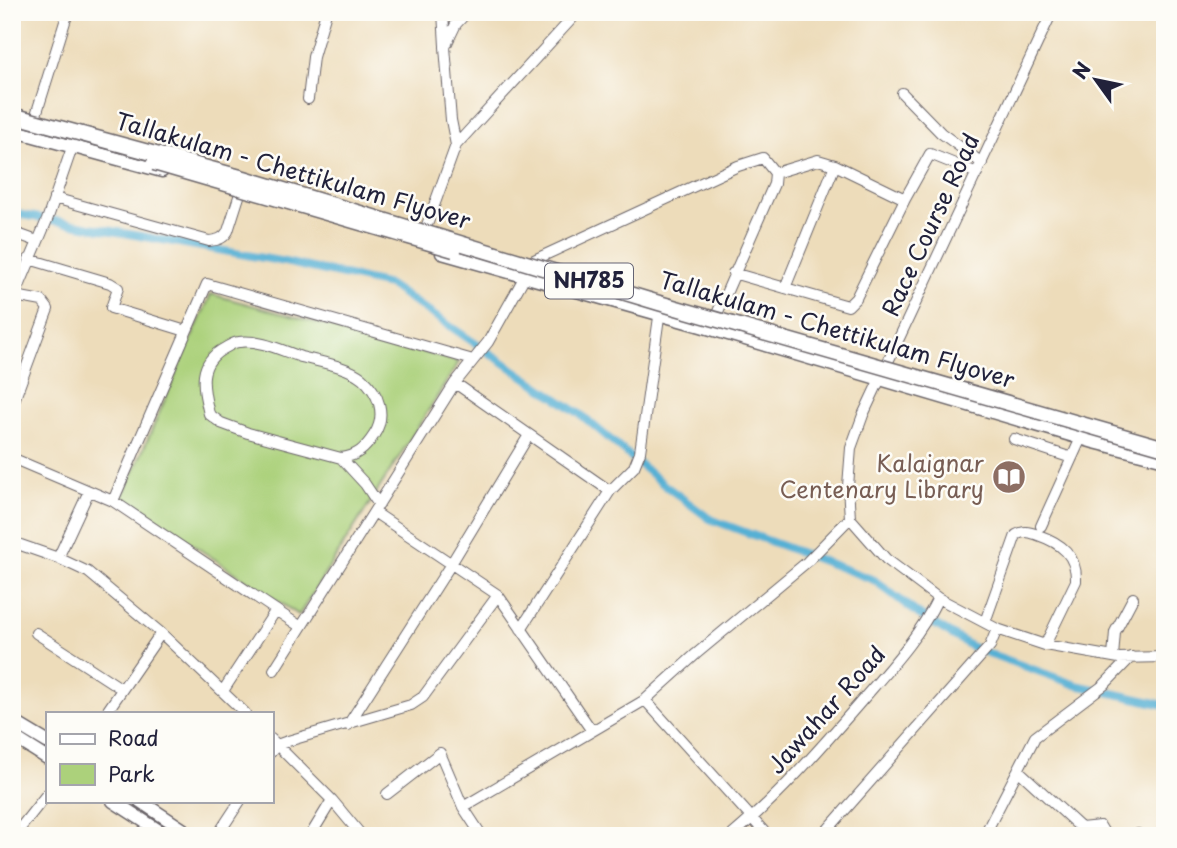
<svg xmlns="http://www.w3.org/2000/svg" width="1177" height="848" font-family="'Playpen Sans',sans-serif">
<style>
.green{fill:#acd17b;stroke:#677a5b;stroke-width:2}
.lines{fill:none;stroke-linecap:round;stroke-linejoin:round}
.canal{stroke:#57b0d4;stroke-width:8}
.minor-casing{stroke:#696367;stroke-width:12}
.major-casing{stroke:#696367;stroke-width:15}
.minor{stroke:#fff;stroke-width:10}
.major{stroke:#fff;stroke-width:12}
.highway-bridge-casing{stroke:#696367;stroke-width:17;stroke-linecap:butt}
.highway-bridge{stroke:#fff;stroke-width:14}
.labels{text-anchor:middle;stroke-width:5;stroke-linejoin:round;paint-order:stroke}
.shield{fill:#fdfcf7;stroke:#646373;stroke-width:2}
.shield-label{font-size:21px;font-weight:bold;fill:#22223b}
.street-label{font-size:23px;fill:#22223b;stroke:#fdfcf7}
.education-label{font-size:23px;fill:#785e54;stroke:#fdfcf7;text-anchor:end}
</style>
<rect width="100%" height="100%" fill="#fdfcf7"/>
<filter id="ink" filterUnits="userSpaceOnUse"><feTurbulence type="fractalNoise" baseFrequency=".0143" numOctaves="2"/><feDisplacementMap in="SourceGraphic" scale="14" xChannelSelector="R" yChannelSelector="G"/><feConvolveMatrix kernelMatrix="1 2 1 2 8 2 1 2 1" color-interpolation-filters="sRGB"/></filter>
<filter id="wash" filterUnits="userSpaceOnUse"><feTurbulence type="fractalNoise" baseFrequency=".00686" numOctaves="4" result="noise"/><feDisplacementMap in="SourceGraphic" scale="28" xChannelSelector="R" yChannelSelector="G"/><feGaussianBlur stdDeviation="1.57" result="paint"/><feColorMatrix in="noise" values="0 0 0 0 0 0 0 0 0 0 0 0 0 0 0 0 0 1.4 0 .05"/><feComposite in="paint" operator="in"/></filter>
<g filter="url(#wash)">
<rect width="100%" height="100%" fill="#eddcba"/>
<!-- green -->
<path class="green" d="M211 294 459 362 299 615 122 498Z"/>
<g class="lines">
<!-- canal -->
<path class="canal" d="M12 213 280 261 389 285 580 414 663 484 710 519 874 580 921 616 974 648 1076 685 1165 705"/>
</g>
</g>
<g filter="url(#ink)">
<g class="lines">
<!-- minor casing -->
<g class="minor-casing">
<path id="minor" d="M443 12 445 46
M1052 12 863 415 851 448 848 486 850 518 886 559 938 598 997 629 1045 645 1119 658 1165 657
M902 93 941 133 982 163
M308 99 313 57 326 12
M36 115 68 12
M456 145 578 12
M54 198 209 241C218 240 223 239 228 231L243 184
M905 199 930 154 977 173
M12 232 37 241
M423 236 456 145 451 120 445 47 456 24 467 12
M29 259 110 283 118 288 111 308 186 331
M733 273 848 306 856 298 905 199 835 165 818 160 775 173
M785 288 835 165
M12 295 15 296 47 220 74 142
M455 383 610 491 521 629
M12 406 48 309 42 301 15 296
M1014 439 1072 458
M12 458 113 501 301 627
M341 458C357 456 365 449 374 435 387 415 379 393 362 378 347 366 320 362 301 357 283 351 259 339 239 342 234 342 229 346 225 348 196 363 203 388 209 414L221 423 248 433 341 458 365 484 379 505
M610 491 634 467 640 452 660 310
M113 501 207 284 473 360
M374 512 498 595 592 731
M1041 526 1081 438
M12 542 58 558 88 572 161 633 245 713
M58 558 89 491
M985 622 1016 535C1025 530 1029 532 1038 535 1061 543 1077 555 1076 581L1045 645
M36 633 122 689
M1113 657 1115 632 1133 598
M274 670 455 383 488 342 534 260 738 166 763 158 775 173 774 184 717 314
M223 691 276 610
M645 700 768 836
M106 713 161 633
M348 725 451 564 529 435
M271 739 332 800 362 836
M271 752 277 745 288 741 411 705 423 697 498 595
M1018 770 1081 828 1100 826 1106 836
M387 794 440 753 463 807 482 836
M463 807 645 700 696 654 807 562 850 518
M14 836 47 794
M217 836 240 801
M310 836 332 800
M731 836C778 797 818 751 858 705 887 671 918 639 938 598
M822 836 980 657 990 646 997 629
M986 836 985 834 1035 737 1104 685 1131 657
M1136 836 1138 834"/>
</g>
<!-- major casing -->
<g class="major-casing">
<path id="major" d="M12 130 162 171
M442 253 701 326 1094 442 1165 460
M12 721 47 742
M12 736 47 758
M113 801 167 836
M140 801 193 836"/>
</g>
<!-- minor -->
<use href="#minor" class="minor"/>
<!-- major -->
<use href="#major" class="major"/>
<!-- highway-bridge casing -->
<g class="highway-bridge-casing">
<path id="highway-bridge" d="M12 115 244 178 659 303 1165 448
M154 163 454 250"/>
</g>
<!-- highway-bridge -->
<use href="#highway-bridge" class="highway-bridge"/>
</g>
</g>
<!-- icons -->
<defs>
<g id="library-disc" transform="scale(1.75)"><circle r="9.5" fill="#8d6e63" stroke="#fdfcf7"/><path d="M-6-4Q-3-5.5-.7-3.5V5Q-3 3-6 4ZM6-4Q3-5.5 .7-3.5V5Q3 3 6 4Z" fill="#fff"/></g>
</defs>
<g fill-rule="evenodd">
<use href="#library-disc" x="1009" y="477"/>
</g>
<g class="labels">
<!-- shield labels -->
<rect class="shield" x="545" y="263.5" width="88" height="35" rx="5"/>
<g class="shield-label">
<text x="589" y="288">NH785</text>
</g>
<!-- street labels -->
<g class="street-label">
<text transform="translate(293 171) rotate(16)" y="8">Tallakulam - Chettikulam Flyover</text>
<text transform="translate(931 225) rotate(-65)" y="8">Race Course Road</text>
<text transform="translate(837 330) rotate(16)" y="8">Tallakulam - Chettikulam Flyover</text>
<text transform="translate(827 710) rotate(-48)" y="8">Jawahar Road</text>
</g>
<!-- education labels -->
<g class="education-label">
<text x="984" y="472">Kalaignar<tspan x="984" dy="26">Centenary Library</tspan></text>
</g>
</g>
<!-- margin -->
<rect width="1177" height="848" fill="none" stroke="#fdfcf7" stroke-width="42"/>
<!-- legend -->
<rect x="46" y="712" width="228" height="91" fill="#fdfcf7" stroke="#a5a5ac" stroke-width="2"/>
<rect x="60" y="734" width="35" height="10" fill="#ffffff" stroke="#a5a5ac" stroke-width="2"/>
<text x="108" y="746" font-size="21" fill="#22223b">Road</text>
<rect x="60" y="764" width="35" height="21" fill="#acd17b" stroke="#a5a5ac" stroke-width="2"/>
<text x="108" y="782" font-size="21" fill="#22223b">Park</text>
<!-- north arrow -->
<g transform="translate(1096 80) rotate(303)" stroke="#fdfcf7" stroke-width="5" paint-order="stroke">
<path d="M0-5L12 26L0 18L-12 26Z" fill="#22223b"/>
<text y="-10" font-size="19" font-weight="bold" text-anchor="middle" fill="#22223b">N</text>
</g>
</svg>
